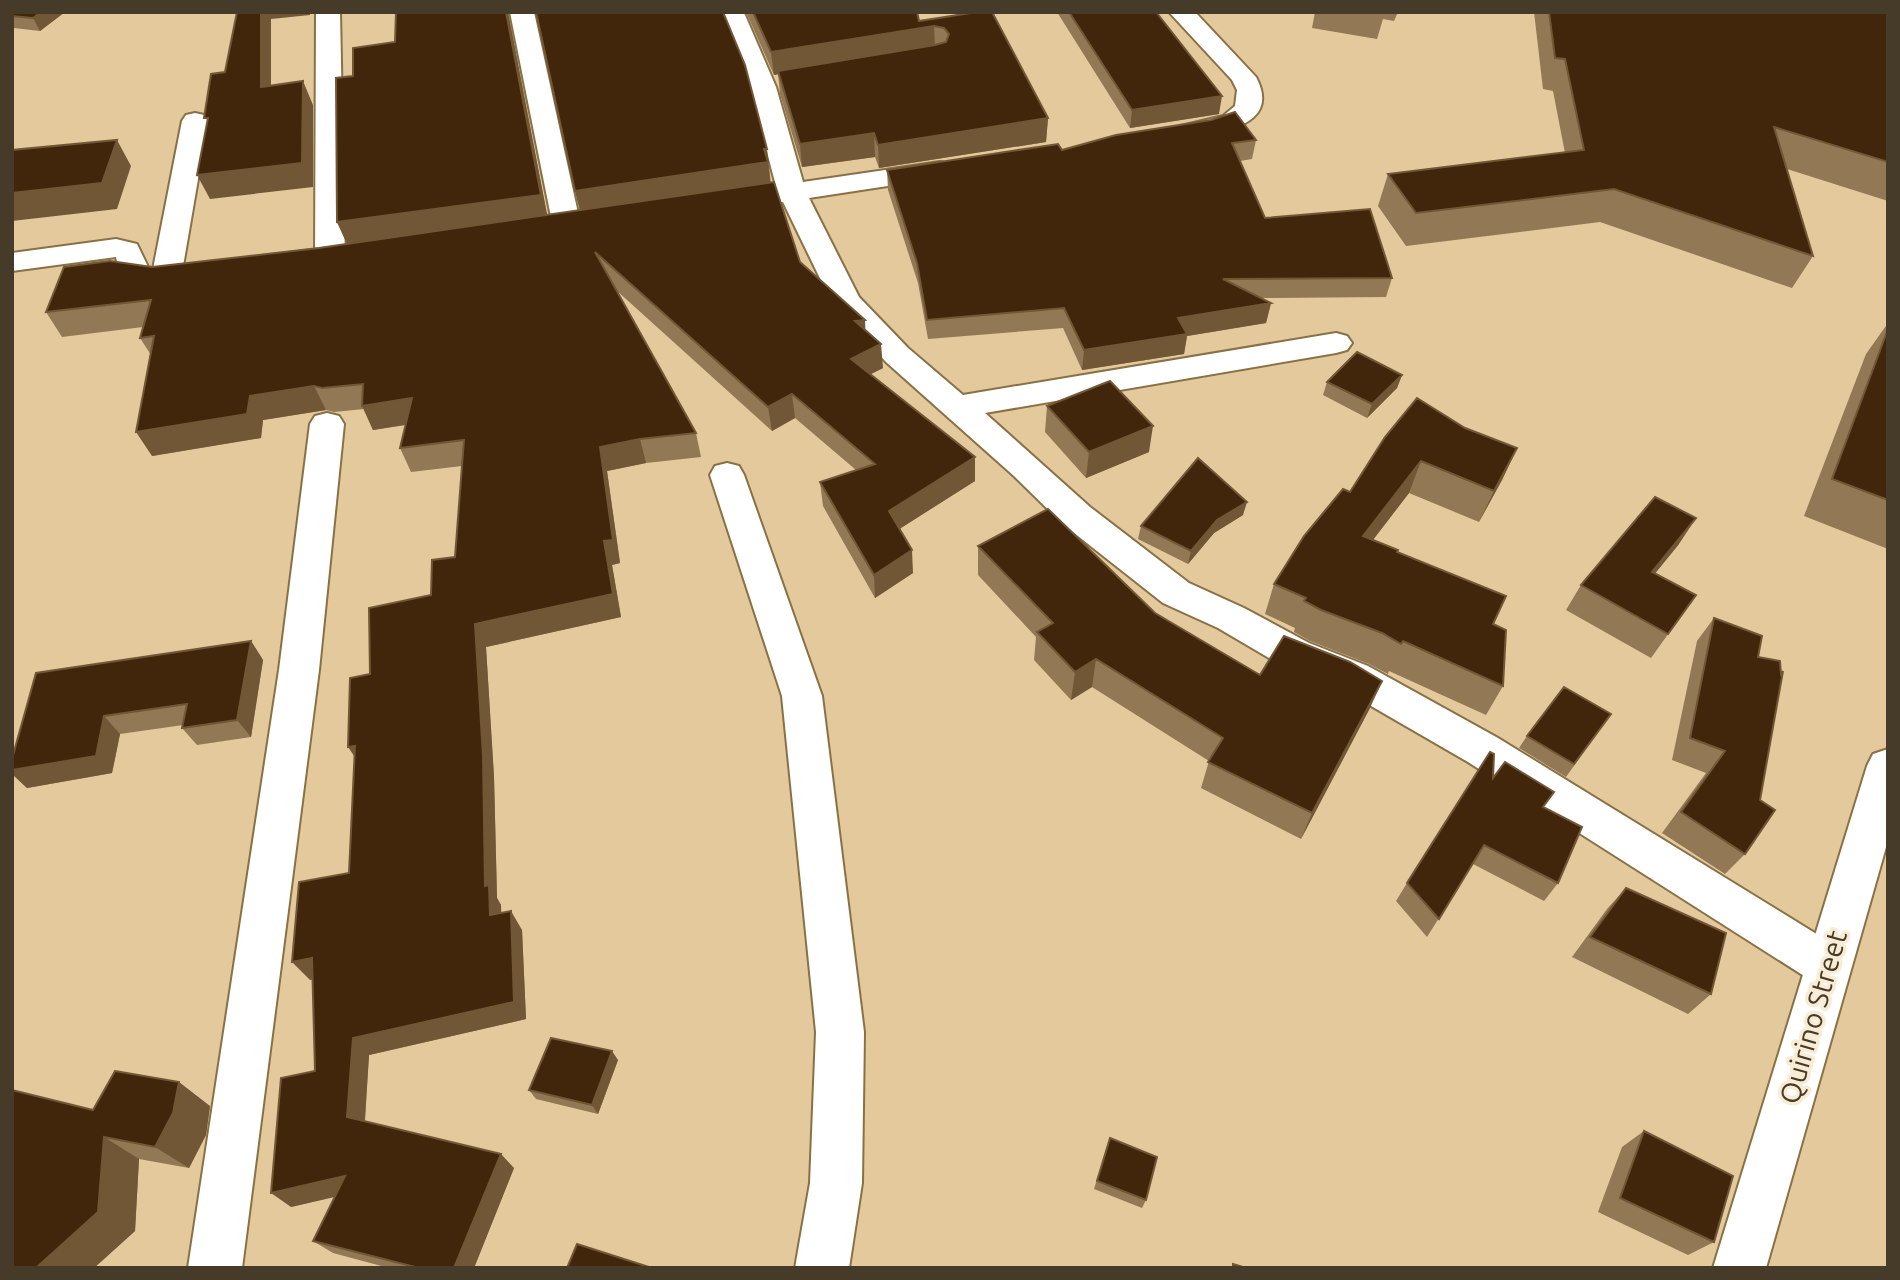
<svg xmlns="http://www.w3.org/2000/svg" width="1900" height="1280" font-family="Ubuntu,sans-serif">
<style>
.lines{fill:none;stroke-linecap:round;stroke-linejoin:round}
.minor-casing{stroke:#897146;stroke-width:4}
.tertiary-casing{stroke:#897146;stroke-width:4}
.minor{fill:#fff;fill-rule:evenodd}
.tertiary{fill:#fff;fill-rule:evenodd}
.wall{fill:#927854}
.shaded-wall{fill:#725736}
.building{fill:#41260b;stroke:#725736;stroke-width:2}
.labels{text-anchor:middle;stroke-width:7;stroke-linejoin:round;paint-order:stroke}
.near-street-label{font-size:28px;fill:#463b29;stroke:#f9ecd5}
</style>
<rect width="100%" height="100%" fill="#e3c99c"/>
<g class="lines">
<!-- minor casing -->
<g class="minor-casing">
<path id="minor" d="M316 12H340L345 261 340 267 330 270 320 267 315 261Z
M510 12H534L581 227 577 233 567 236 557 233 553 227Z
M723 12H743L745 15 776 87 803 182 940 162 950 164 954 170 950 176 940 178 809 198 859 297 908 348 963 395 1336 333 1347 336 1352 343 1347 350 1336 353 985 413 1090 507 1189 583 1244 608 1309 643 1368 666 1498 738 1844 951 1851 966 1844 981 1828 988 1812 981 1468 762 1340 688 1281 665 1218 628 1163 603 1064 525 1014 476 886 362 831 301 783 202 768 204 758 202 754 196 758 190 776 186 750 87 721 15Z
M1169 12H1195L1256 77C1276 115 1244 127 1213 134 1202 137 1192 141 1181 138L1177 132 1181 126 1223 116 1235 106 1237 90 1232 80Z
M195 113 204 115 208 121 182 272 189 279 185 286 166 289 127 285 119 271 116 257 12 271V253L116 239 137 244 149 269H153L182 121 186 115Z
M327 413 339 416 344 424 319 670 242 1268H188L279 670 310 424 315 416Z
M727 463 739 466 744 475 822 696 864 1032 862 1183 849 1268H795L810 1183 816 1032 782 696 710 475 715 466Z"/>
</g>
<!-- tertiary casing -->
<g class="tertiary-casing">
<path id="tertiary" d="M1888 749V840L1766 1268H1713L1867 766 1873 754Z"/>
</g>
<!-- minor -->
<use href="#minor" class="minor"/>
<!-- tertiary -->
<use href="#tertiary" class="tertiary"/>
</g>
<!-- wall -->
<path class="wall" d="M12 12H65L40 31 14 28 12 30Z
M508 12 547 215 580 211 575 191 770 172H769L770 183 800 262 865 320V330L883 368 871 374 975 457V481L899 529 913 573 875 598 823 506 820 482 856 470 795 418 772 431 616 290 696 433 701 457 646 463 607 471 620 563 612 565 621 617 486 647 494 777 497 898 501 905V913L522 930 526 1019 369 1055 365 1121 514 1168 474 1268H389L333 1253 313 1241 335 1197 291 1207 315 1071 313 979 310 980 349 873 370 674 431 595 455 557 462 466 411 472 400 448 406 425 373 430 364 409 334 412 326 410 263 420 261 438 152 456 151 355 140 338 143 327 62 337 46 312 152 267 347 244 337 222 353 76 395 42Z
M746 12H917L919 21 977 12 1048 118 1046 142 879 168 875 157 802 167 780 94 778 74 774 75Z
M1057 12H1156L1219 114 1130 128Z
M1315 12H1398L1394 21 1383 19 1377 39 1312 28Z
M1534 12H1888V201L1787 169 1813 256 1792 288 1600 222 1406 246 1378 206 1388 174 1565 153 1553 91 1543 89Z
M1256 140 1252 159 1240 161 1265 218 1392 278 1386 297 1262 298 1271 303 1266 323 1187 336 1184 354 1082 370 1063 328 928 339 918 283 888 190 887 170 1062 150Z
M1888 323V549L1804 516 1866 354Z
M1402 375 1397 388 1367 418 1323 395 1327 382Z
M1047 406 1149 452 1086 478 1045 432Z
M1465 428 1517 448 1502 480 1479 522 1409 493 1373 540 1397 553 1493 624 1503 686 1486 715 1389 671 1388 674 1369 664 1310 641 1294 632 1295 628 1265 614 1274 584 1350 492Z
M1243 515 1214 533 1188 564 1138 539 1141 526Z
M1679 544 1655 573 1696 595 1651 658 1566 610 1581 585Z
M978 546 1155 613 1260 675 1370 708 1301 839 1201 788 1209 761 1092 687 1071 700 1034 660 1036 637 978 575Z
M1714 618 1758 657 1745 854 1725 874 1662 833 1706 773 1672 760 1697 641Z
M251 641 263 660 251 737 197 745 182 728 183 725 120 734 112 773 27 788 12 774V759Z
M1611 714 1566 777 1519 748 1527 736Z
M1493 778 1544 807 1558 883 1544 901 1473 864 1427 937 1396 901 1407 883Z
M1626 888 1711 994 1688 1014 1572 957 1607 909Z
M618 1060 598 1114 536 1099 529 1090Z
M210 1106 206 1135 189 1168 139 1159 135 1231 94 1268H12L93 1110Z
M1644 1131 1714 1242 1688 1255 1598 1212 1622 1147Z
M1110 1138 1146 1200 1142 1208 1094 1189Z"/>
<!-- shaded-wall -->
<path class="shaded-wall" d="M41 12H65L40 31 33 18Z
M261 12H310V15L271 19V110L261 87Z
M506 12H508L548 219 348 246 337 222Z
M934 26 935 48 774 75 771 52Z
M303 81 313 105V187L210 199 197 175Z
M1222 96 1219 114 1130 128 1132 110Z
M1048 118 1046 142 879 168 878 145Z
M874 133 875 157 802 167 800 144Z
M117 140 131 166 117 209 12 221V193Z
M767 149 771 185 581 214 575 191Z
M1271 303 1266 323 1187 336 1184 354 1082 370 1084 350 1178 318Z
M865 320 866 344 855 321Z
M881 344 883 368 853 383 851 359Z
M1402 375 1397 388 1367 418 1372 404Z
M314 386 326 410 263 420 261 438 152 456 136 432 250 396Z
M792 394 795 418 772 431 768 407Z
M412 398 422 422 373 430 362 406Z
M1153 426 1149 452 1086 478 1089 452Z
M640 439 646 463 607 471 620 563 612 565 621 617 486 647 494 777 497 898 501 905 502 935 490 915 485 886 475 624 604 541 600 447Z
M1517 448 1502 480 1479 522 1494 491Z
M975 457V481L890 535 889 511Z
M1421 461 1409 493 1352 567 1363 536Z
M1247 502 1243 515 1214 533 1188 564 1191 551 1217 520Z
M1696 518 1679 544 1636 597 1652 572Z
M912 550 913 573 875 598 874 575Z
M251 641 263 660 251 737 237 720Z
M1096 659 1092 687 1071 700 1075 672Z
M1382 681 1370 708 1301 839 1312 813Z
M104 716 120 734 112 773 27 788 12 774V770Z
M355 746 363 769 348 747Z
M511 911 522 930 526 1019 369 1055 364 1132 347 1117 353 1038Z
M312 958 329 976 310 980 292 962Z
M612 1051 618 1060 598 1114 592 1105Z
M179 1082 210 1106 206 1135 189 1168 155 1147Z
M104 1137 139 1159 135 1231 94 1268H36Z
M501 1154 514 1168 474 1268H454Z
M345 1176 363 1190 291 1207 271 1193Z"/>
<!-- building -->
<path class="building" d="M12 12H41L33 18 12 16Z
M237 12H261V87L303 81 302 163 197 175 208 118H204L211 74 225 72Z
M396 12H506L541 195 337 222 336 78 353 76V48L395 42Z
M536 12H723L745 65 767 149H764L768 162 575 191Z
M753 12H917L919 21 977 12H992L1048 118 878 145 874 133 800 144 778 71 935 45 946 42 949 34 944 28 934 26 771 52Z
M1069 12H1156L1222 96 1132 110Z
M1549 12H1888V162L1774 127 1813 256 1614 189 1416 213 1388 174 1584 150 1565 59 1555 58Z
M1235 112 1256 140 1232 143 1265 218 1370 209 1392 278 1223 279 1271 303 1178 318 1187 334 1084 350 1064 308 927 320 917 263 887 170 1058 144 1062 150 1116 135 1211 120Z
M117 140 102 183 12 193V150Z
M774 182 800 262 865 320 855 321 881 344 851 359 975 457 889 511 912 550 874 575 820 482 875 464 792 394 768 407 595 252 696 433 640 439 600 447 613 540 604 541 613 594 475 624 483 756 485 886 489 885 490 915 511 911 514 1002 353 1038 347 1117 501 1154 454 1268H419L313 1241 345 1176 271 1193 281 1078 315 1071 312 958 292 962 299 882 349 873 355 746 348 747 350 678 370 674 369 608 431 595 432 560 455 557 464 440 400 448 412 398 362 406 363 384 322 388 314 386 250 396 247 414 136 432 154 336 140 338 151 300 46 312 64 267 110 261 152 267 319 248Z
M1888 329V500L1832 479Z
M1357 352 1402 375 1372 404 1327 382Z
M1110 381 1153 426 1089 452 1047 406Z
M1417 398 1465 428 1517 448 1494 491 1421 461 1363 536 1398 550 1397 552 1506 596 1493 624 1506 630 1503 686 1403 641 1401 644 1382 633 1321 610 1304 601 1306 598 1274 584 1304 536 1343 489 1350 492 1385 437Z
M1198 458 1247 502 1217 520 1191 551 1141 526Z
M1655 497 1696 518 1652 572 1696 595 1668 634 1581 585Z
M1048 509 1155 613 1260 675 1284 636 1350 662 1382 681 1312 813 1208 762 1223 738 1096 659 1075 672 1037 632 1053 623 978 546Z
M1714 618 1762 636 1758 657 1780 661 1781 674 1783 671 1760 800 1775 810 1745 854 1681 812 1725 751 1690 738Z
M251 641 237 720 182 728 187 704 104 716 96 756 12 770V759L36 673Z
M1564 687 1611 714 1574 764 1527 736Z
M1490 752 1494 754 1493 778 1505 762 1554 792 1543 807 1582 827 1558 883 1484 845 1439 919 1407 883Z
M1626 888 1726 933 1711 994 1590 937Z
M551 1038 612 1051 592 1105 529 1090Z
M115 1071 179 1082 173 1113 155 1147 104 1137 98 1212 36 1268H12V1090L93 1110Z
M1644 1131 1733 1176 1714 1242 1620 1198Z
M1110 1138 1157 1157 1146 1200 1097 1181Z
M577 1244 652 1268H567Z
M1233 1264 1246 1268H1233Z"/>
<g class="labels">
<!-- near-street labels -->
<g class="near-street-label">
<text transform="translate(1813 1017) rotate(-74)" y="10">Quirino Street</text>
</g>
</g>
<!-- border -->
<rect width="1900" height="1280" fill="none" stroke="#463b29" stroke-width="28"/>
</svg>
